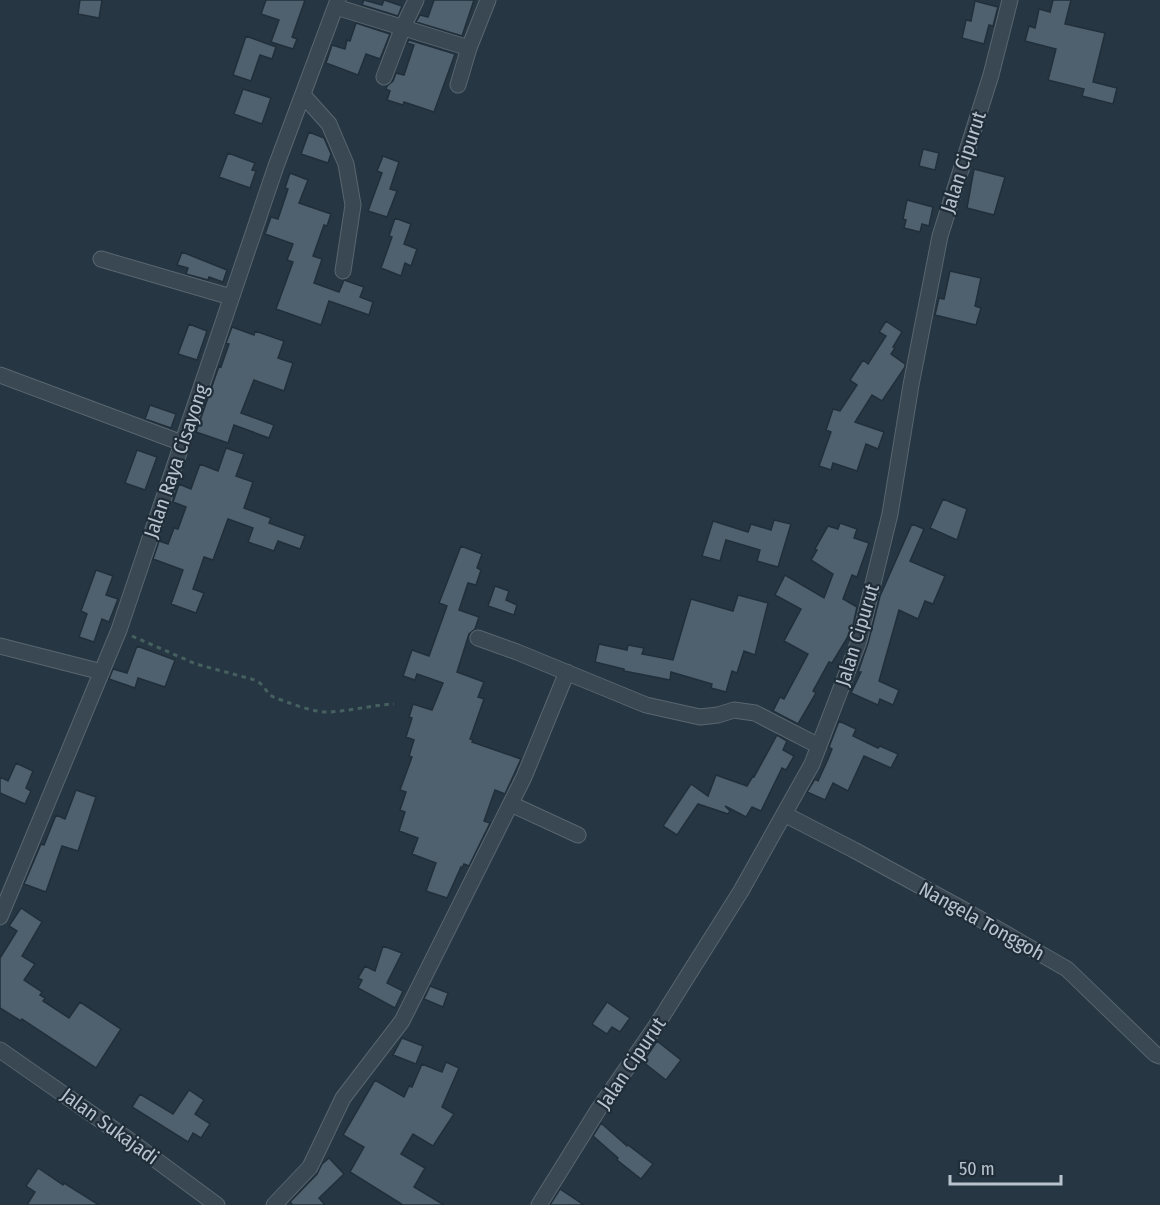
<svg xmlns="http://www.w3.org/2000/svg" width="1160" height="1205" font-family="'Fira Sans Condensed',sans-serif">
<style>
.building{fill:#4f616e;stroke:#212f3a;stroke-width:1.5}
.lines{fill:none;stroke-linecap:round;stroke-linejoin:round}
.minor-casing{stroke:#596670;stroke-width:17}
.path{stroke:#46605f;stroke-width:3;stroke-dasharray:4.5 4.5;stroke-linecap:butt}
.minor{stroke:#3a4853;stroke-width:15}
.labels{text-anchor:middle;stroke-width:4.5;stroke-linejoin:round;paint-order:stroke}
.street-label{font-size:20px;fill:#b8c3cd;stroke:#1f2d38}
</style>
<rect width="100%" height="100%" fill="#263743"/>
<!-- building -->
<path class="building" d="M80 0H102L99 18 78 14Z
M266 0H305L292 37 297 39 293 49 271 42 279 20 261 14Z
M364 0 382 5 384 0 402 6 398 16 362 5Z
M434 0H474L462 36 416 22 420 15 428 17Z
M1053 0H1071L1065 24 1105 33 1093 82 1117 88 1113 104 1082 96 1084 89 1048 80 1056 49 1025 41 1029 26 1035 28 1039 9 1050 12Z
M975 1 998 7 993 26 989 25 984 44 962 38 966 20 971 21Z
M356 23 390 34 380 59 366 54 358 75 326 63 332 45 345 49 347 40 350 41Z
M246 36 276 47 272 59 260 55 251 81 233 75Z
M409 40 455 54 434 112 404 102 403 105 387 100 390 91 386 89 387 86 393 81 396 73 404 75 414 45 407 43Z
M243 89 271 98 262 124 234 114Z
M309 132 324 138 331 154 328 163 301 154Z
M923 149 939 153 935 170 919 166Z
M228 153 255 163 252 170 256 171 250 188 219 177Z
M383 156 399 162 390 189 397 191 387 217 368 211 382 173 377 171Z
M974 169 1005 177 994 215 967 208Z
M290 173 308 180 299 203 331 214 327 226 324 225 313 256 322 259 314 283 339 292 344 280 364 287 360 297 373 302 369 315 329 301 321 325 276 309 293 262 287 260 293 244 265 234 271 217 278 219 288 189 285 188Z
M907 200 933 207 929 226 922 224 920 232 904 228 906 220 903 219Z
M395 218 411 224 404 244 417 249 411 266 405 263 401 276 381 268 392 237 389 236Z
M182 252 227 270 223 282 209 277 208 280 186 274 188 268 177 265Z
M950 271 981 278 975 306 981 308 976 325 935 315 939 298 944 299Z
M886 321 902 332 893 347 895 348 891 354 905 364V367L882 401 872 395 855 422 884 432 878 449 866 444 857 471 833 463 831 470 819 466 831 432 826 430 833 409 840 411 857 385 850 380 863 360 868 364 886 336 879 332Z
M189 324 207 331 197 360 178 354Z
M232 327 254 335 255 331 284 341 278 358 293 363 284 391 254 380 241 413 274 425 269 438 234 425 228 443 196 432 219 366 221 367 229 344 226 343Z
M150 405 176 414 171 428 145 419Z
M226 448 244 454 236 476 253 482 244 508 271 518 269 523 305 536 300 549 278 541 274 551 248 542 253 528 228 519 213 560 204 557 193 589 204 593 196 613 171 604 183 570 153 559 159 541 168 544 174 528 178 529 186 507 173 502 179 484 191 489 200 464 218 471Z
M137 450 157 457 145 490 125 483Z
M943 499 967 509 957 540 930 528Z
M774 520 791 524 778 567 757 561 760 550 726 540 720 561 702 556 713 521 748 532 751 524 771 530Z
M840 523 857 529 854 538 869 543 857 577 852 575 843 599 857 607 852 630 832 663 829 662 813 691 816 693 798 724 773 711 780 697 784 699 808 654 784 641 801 609 775 595 785 575 824 598 833 574 811 560 817 550 815 549 828 526 838 529Z
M912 524 924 529 910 561 945 576 933 604 925 601 918 619 899 610 879 681 899 690 893 705 880 699 878 705 851 693 861 672H858L868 643 880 596Z
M461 546 482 554 477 568 481 570 476 585 468 583 459 610 479 617 475 629 469 634 457 672 484 682 478 697 484 699 470 739 473 740 472 742 521 759 505 794 495 790 484 821 490 823 469 866 464 864 462 868 461 867 447 898 426 891 436 863 412 854 418 838 399 831 405 812 400 810 406 792 400 790 412 757 409 756 414 740 406 737 412 718 409 717 413 704 432 710 443 683 417 674 415 680 403 676 412 650 429 656 447 606 439 603Z
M96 570 113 576 106 595 118 599 109 622 102 619 94 642 79 637 87 614 81 611Z
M495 586 509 591 506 600 517 605 514 615 488 606Z
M738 595 768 603 755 655 744 651 737 673 732 671 726 692 711 688 712 684 671 672 670 680 624 671V669L595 662 599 644 627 650 628 645 644 648 642 654 673 660 691 599 733 611Z
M137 646 175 660 165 687 138 678 135 688 109 679 113 669 127 673Z
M839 721 856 729 853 736 878 748 880 746 898 754 891 768 864 756 848 791 833 783 825 800 807 792 815 779 818 781 828 759 832 749 829 747Z
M777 735 787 741 783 750 794 756 786 770 782 768 761 811 752 807 746 817 725 806 730 811 728 814 698 804 677 835 663 826 691 784 708 796 716 775 747 786 753 776 754 777Z
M16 763 33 771 26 788 31 791 25 804 0 793V777L8 781Z
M76 790 96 797 78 851 62 846 46 892 24 884 41 844 44 845 56 815 65 819Z
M21 908 42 922 22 956 35 964 24 980 42 992 40 995 45 998 43 1001 69 1018 80 1002 121 1029 96 1068 22 1019 21 1021 0 1008V958L17 931 9 926Z
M383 946 402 953 387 983 403 991 395 1008 358 988 362 980 358 978 365 966 375 971Z
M430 986 448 993 443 1007 424 999Z
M607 1002 630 1018 620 1032 612 1027 607 1034 592 1024Z
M402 1038 423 1046 416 1064 393 1055Z
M657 1041 681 1060 666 1080 643 1062Z
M446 1062 459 1068 442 1107 454 1114 433 1146 413 1134 401 1154 425 1168 414 1187 444 1205H403L350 1172 364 1147 343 1135 375 1080 404 1097 409 1086 412 1087 422 1064 442 1072Z
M189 1090 204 1100 195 1114 210 1124 201 1138 193 1133 188 1142 132 1107 140 1094 173 1114Z
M601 1123 627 1146 628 1145 653 1164 641 1179 617 1160 618 1158 593 1136Z
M329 1158 344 1174 319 1198 325 1205H293L290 1202 317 1174 322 1164Z
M38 1168 63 1185 64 1183 99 1205H27L35 1192 26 1186Z
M560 1189 584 1205H550Z"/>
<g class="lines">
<!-- minor casing -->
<g class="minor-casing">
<path id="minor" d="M336 7 469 48
M384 77 403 27 416 0
M458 85 469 48 488 0
M303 95 329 124 346 164 353 205 343 271
M101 259 231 297
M0 375 182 443
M478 638 517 652 646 705 700 717 718 715 734 710 755 713 819 746
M0 646 102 672
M511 804 578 835
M784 814 854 850 966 911 1067 969 1155 1054 1160 1056
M0 917 119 630 276 166 338 0
M0 1050 129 1140 217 1205
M274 1205 310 1167 343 1098 402 1021 524 777 567 672
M539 1205 598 1110 658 1023 741 891 812 764 859 641 890 514 911 385 940 236 991 75 1010 0"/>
</g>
<!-- path -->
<path class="path" d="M132 636 196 664 255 680C265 684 266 695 276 698 289 703 315 713 329 712 351 711 372 705 394 704"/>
<!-- minor -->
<use href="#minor" class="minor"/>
</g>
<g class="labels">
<!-- street labels -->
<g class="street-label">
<text transform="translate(963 162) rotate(-72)" y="7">Jalan Cipurut</text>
<text transform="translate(176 461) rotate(-71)" y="7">Jalan Raya Cisayong</text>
<text transform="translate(857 635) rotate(-73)" y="7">Jalan Cipurut</text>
<text transform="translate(982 921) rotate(29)" y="7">Nangela Tonggoh</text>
<text transform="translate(631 1063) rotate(-56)" y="7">Jalan Cipurut</text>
<text transform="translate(110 1126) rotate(36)" y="7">Jalan Sukajadi</text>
</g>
</g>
<!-- scale -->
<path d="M950 1175v9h111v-9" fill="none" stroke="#b8c3cd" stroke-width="3"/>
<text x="959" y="1175" font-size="18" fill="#b8c3cd" stroke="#1f2d38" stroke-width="4.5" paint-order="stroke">50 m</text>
</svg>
